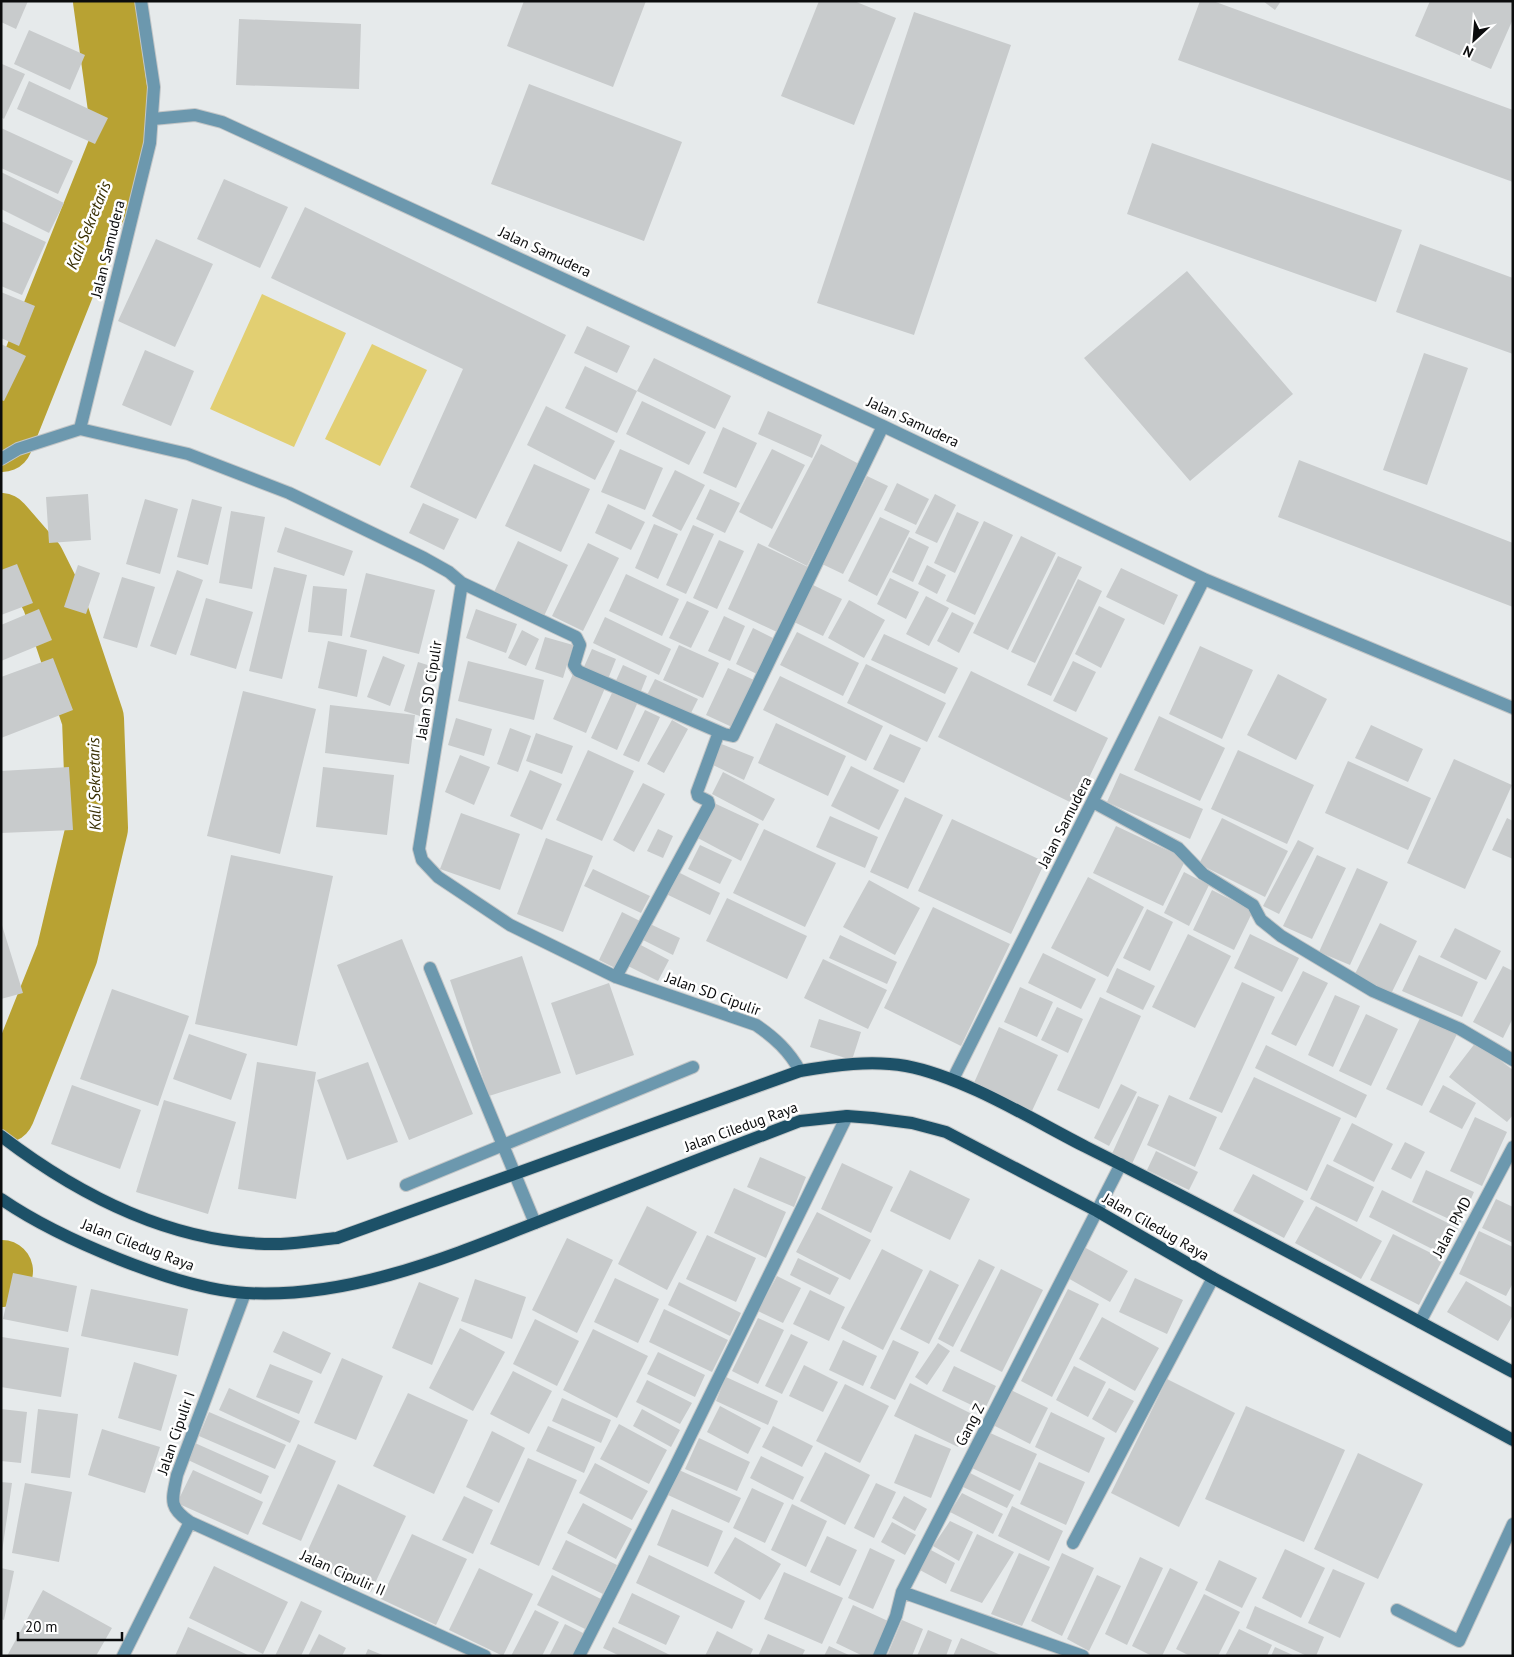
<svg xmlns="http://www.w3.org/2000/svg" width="1514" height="1657" font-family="'PT Sans',sans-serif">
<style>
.green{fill:#e2cf72}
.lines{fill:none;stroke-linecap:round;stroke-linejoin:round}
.river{stroke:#b8a233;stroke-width:62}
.building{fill:#c8cbcc}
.street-casing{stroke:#c3c6c7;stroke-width:14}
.primary-casing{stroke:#c3c6c7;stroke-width:14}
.street{stroke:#6c98ae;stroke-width:12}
.primary{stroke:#1d5168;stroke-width:12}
.labels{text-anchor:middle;stroke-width:5;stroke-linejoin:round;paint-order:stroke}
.street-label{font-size:15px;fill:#0b0c0d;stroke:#fff}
.water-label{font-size:16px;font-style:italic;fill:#362d00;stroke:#fff}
</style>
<rect width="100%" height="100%" fill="#e6eaeb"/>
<!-- green -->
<path class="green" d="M262 294 346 333 294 447 210 409Z
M372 344 427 370 380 466 325 439Z"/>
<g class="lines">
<!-- river -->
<path class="river" d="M2 441 123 138 104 1
M1 524 34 562 53 600 93 719 97 828 67 954 4 1112
M1 1276 2 1271"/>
</g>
<!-- building -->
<path class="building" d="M1 1H28L16 29 1 22Z
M524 1H646L613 87 507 46Z
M819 1H854L896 18 854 125 781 96Z
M1200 1H1213L1513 110V182L1178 60Z
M1263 1H1281L1275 10Z
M1430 1 1513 2V19L1491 69 1415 36Z
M914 12 1011 45 914 335 817 303Z
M239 19 361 24 359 89 236 85Z
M29 30 85 55 70 90 14 64Z
M2 64 25 74 4 119 1 117Z
M29 81 108 118 95 144 17 109Z
M529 84 682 142 644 241 491 184Z
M1 128 73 161 58 194 1 168Z
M1152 143 1402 230 1376 302 1127 214Z
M1 172 64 203 49 233 1 209Z
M224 179 288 207 260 268 197 239Z
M305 207 566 335 476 519 410 487 463 369 271 278Z
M1 221 46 242 22 295 1 286Z
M156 239 213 264 175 347 118 321Z
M1420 244 1513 278V354L1396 312Z
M1187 271 1293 394 1190 481 1084 358Z
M1 292 35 306 19 346 1 338Z
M587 326 630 346 617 373 574 353Z
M1 344 26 356 4 401 1 400Z
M145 350 194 371 171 426 122 405Z
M1424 353 1468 368 1427 485 1383 470Z
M654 358 731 396 715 429 637 391 617 433 565 408 585 366 637 391Z
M642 401 706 432 689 465 626 434Z
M546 406 615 441 595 480 527 445Z
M768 411 822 435 812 458 758 434Z
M723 427 757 443 736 488 703 473Z
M821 444 859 464 807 566 768 546Z
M620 449 663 468 645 510 601 492Z
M772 449 805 465 772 529 739 512Z
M1299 460 1513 543V607L1278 517Z
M534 464 590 489 561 552 505 526Z
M675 470 705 485 681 531 652 516Z
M867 476 888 486 843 574 822 564Z
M897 483 929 499 916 525 884 510Z
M710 489 740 503 725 533 696 519Z
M88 494 91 540 49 543 46 497Z
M935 494 956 505 937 543 915 533Z
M145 499 178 509 160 574 126 564Z
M192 499 222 507 208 565 177 557Z
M423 503 459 519 444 550 409 533Z
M608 504 645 522 631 550 595 533Z
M231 511 265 517 252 589 219 583Z
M957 512 979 522 955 573 934 563Z
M880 517 910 531 877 596 848 581Z
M984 521 1013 535 975 615 946 601Z
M654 524 678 534 658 579 635 568Z
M693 525 714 534 686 594 666 585Z
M285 527 353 551 344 576 277 552Z
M1021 536 1056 553 1008 650 973 633Z
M909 537 929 547 913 582 892 572Z
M719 540 744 551 717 609 693 598Z
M518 541 568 565 544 616 494 592Z
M588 543 619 558 583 631 552 616Z
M758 543 808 567 777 632 728 609Z
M1058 556 1082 567 1035 663 1011 652Z
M17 564 33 603 1 615V570Z
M78 565 100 573 86 614 64 607Z
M927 565 946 575 937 594 918 584Z
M274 567 307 575 282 679 249 671Z
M1121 568 1178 595 1164 625 1106 597Z
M177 570 203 580 176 655 150 646Z
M366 573 435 590 419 654 350 637Z
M626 574 679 599 662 636 609 611Z
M122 577 155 587 137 648 103 638Z
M890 578 919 592 906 619 877 604Z
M1078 579 1102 591 1051 696 1027 685Z
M813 585 842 599 823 636 794 622Z
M313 586 347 589 342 636 308 632Z
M926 596 949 608 929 646 906 634Z
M206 598 253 612 236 669 190 655Z
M849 600 885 620 864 658 828 638Z
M687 601 709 611 691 648 669 638Z
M1099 606 1125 619 1101 668 1075 654Z
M39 609 52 640 1 661V625Z
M476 609 517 624 506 653 466 638Z
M952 612 974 623 959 653 937 641Z
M724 616 745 626 730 661 708 651Z
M605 617 671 649 659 675 593 643Z
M753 628 773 638 757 674 736 664Z
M522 630 539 639 526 666 508 658Z
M797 632 859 663 843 696 780 665Z
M884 634 958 668 945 694 871 660Z
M545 637 573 645 563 678 535 669Z
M328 641 367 650 357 697 318 688Z
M679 645 719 663 703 698 663 680Z
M1200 646 1253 670 1222 739 1169 714Z
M592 649 616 659 608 679 583 669Z
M383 656 405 665 390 706 367 697Z
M53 658 73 710 1 738V677Z
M468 661 544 680 534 720 458 701Z
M1073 661 1096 672 1076 712 1053 701Z
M418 662 434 667 420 716 404 711Z
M866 664 946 703 927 742 847 703Z
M623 665 647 676 639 696 614 685Z
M728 668 754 680 732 727 706 715Z
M971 671 1108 738 1076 805 938 737Z
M573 674 605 688 586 733 553 719Z
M1278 674 1327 699 1296 760 1247 735Z
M780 676 883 726 866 761 763 710Z
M655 679 698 699 689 717 646 697Z
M243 691 316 709 280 854 207 836Z
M612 693 637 704 617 750 591 738Z
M330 705 415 715 409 764 325 753Z
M645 710 660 717 639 762 623 755Z
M1159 716 1225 748 1200 801 1134 770Z
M456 718 492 729 484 756 448 745Z
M672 720 688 729 664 773 647 764Z
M776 723 846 756 828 796 758 763Z
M1371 725 1423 749 1408 782 1355 758Z
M510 728 531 736 518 772 497 764Z
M536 733 573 746 562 774 526 761Z
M890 734 921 748 904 783 873 769Z
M719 743 754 757 744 780 713 765Z
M588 750 634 771 602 841 556 820Z
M1238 750 1314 785 1287 844 1211 809Z
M460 755 490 767 474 805 445 792Z
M1454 759 1512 785 1465 889 1407 863Z
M1348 761 1431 798 1408 850 1325 813Z
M851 766 899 790 879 830 831 806Z
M69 767 73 830 1 833V771Z
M323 767 394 775 387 835 316 827Z
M530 770 562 784 542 830 510 816Z
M723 772 775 799 763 821 712 794Z
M1120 773 1203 809 1190 839 1107 802Z
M643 783 665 794 634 852 613 840Z
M905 797 943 815 908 889 870 872Z
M714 803 759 824 741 861 696 837Z
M461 813 520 834 500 890 440 869Z
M830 816 878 837 865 868 816 847Z
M1222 818 1288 851 1265 897 1199 864Z
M1507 818 1513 821V859L1492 850Z
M952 819 1045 862 1011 934 918 891Z
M1116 826 1186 859 1163 906 1093 873Z
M658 829 673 836 663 858 647 851Z
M764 829 836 863 805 927 733 893Z
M546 838 593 856 563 932 517 914Z
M1298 840 1314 848 1279 914 1263 906Z
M700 845 732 860 720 884 688 869Z
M231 855 333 876 297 1046 195 1024Z
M1317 855 1346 868 1312 939 1283 926Z
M1357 868 1388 882 1350 965 1319 952Z
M593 869 650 896 641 913 584 886Z
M676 871 720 893 710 915 664 893Z
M1184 872 1209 885 1189 926 1164 913Z
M1088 877 1144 907 1108 977 1051 948Z
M869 880 920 908 895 955 843 927Z
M1212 890 1253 911 1234 950 1193 930Z
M727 898 807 936 787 979 706 941Z
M933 907 1010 944 961 1046 884 1008Z
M1147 909 1173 922 1150 971 1123 958Z
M622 912 640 921 617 969 599 960Z
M1 922 23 993 1 999Z
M1380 923 1417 941 1390 996 1353 978Z
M650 924 680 938 673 955 643 940Z
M1455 928 1501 951 1486 980 1440 957Z
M1188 934 1231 956 1195 1028 1152 1007Z
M1250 934 1299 958 1282 992 1234 968Z
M840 935 897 962 887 984 829 958Z
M402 939 473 1114 409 1140 337 965Z
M637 943 669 960 658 981 626 965Z
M1043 953 1096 979 1081 1009 1028 983Z
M1419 955 1478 982 1462 1017 1402 991Z
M522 956 561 1073 489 1096 450 980Z
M823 959 887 990 868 1029 804 998Z
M1503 966 1513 971V1018L1503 1038 1473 1022Z
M1117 968 1155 986 1143 1010 1106 992Z
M1303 971 1328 983 1296 1046 1271 1034Z
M1242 982 1275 997 1222 1113 1189 1099Z
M609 983 634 1055 576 1075 551 1003Z
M1020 987 1053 1002 1037 1037 1004 1022Z
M112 989 189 1016 158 1106 80 1079Z
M1335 995 1360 1006 1333 1067 1308 1055Z
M1100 997 1141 1016 1099 1109 1057 1090Z
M1057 1007 1083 1019 1068 1053 1041 1040Z
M1366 1014 1398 1029 1371 1086 1339 1071Z
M1421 1016 1457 1034 1422 1106 1386 1089Z
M819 1019 861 1032 852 1060 810 1047Z
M999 1027 1058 1055 1031 1113 973 1085Z
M189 1034 247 1054 231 1100 173 1079Z
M1476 1042 1513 1070V1115L1507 1122 1449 1077Z
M1266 1045 1367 1095 1356 1118 1255 1068Z
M257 1062 316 1072 296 1199 238 1189Z
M368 1062 398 1142 347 1160 317 1080Z
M1254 1077 1341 1118 1307 1191 1219 1149Z
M1121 1084 1137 1092 1109 1146 1094 1138Z
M72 1085 141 1110 120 1169 51 1144Z
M1443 1085 1476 1103 1462 1129 1429 1112Z
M1169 1095 1217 1117 1195 1167 1147 1145Z
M1138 1096 1159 1105 1131 1166 1111 1156Z
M164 1100 236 1122 208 1214 136 1192Z
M1475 1117 1507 1132 1482 1186 1450 1171Z
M1352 1123 1393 1144 1374 1182 1333 1161Z
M1405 1142 1425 1152 1411 1179 1391 1169Z
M1156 1151 1198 1172 1189 1190 1147 1170Z
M760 1157 806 1177 794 1207 747 1187Z
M842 1163 893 1187 871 1233 821 1209Z
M1327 1164 1374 1187 1357 1222 1310 1199Z
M910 1170 970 1199 950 1240 890 1211Z
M1426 1170 1474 1192 1460 1224 1412 1202Z
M1253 1174 1304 1201 1284 1238 1233 1211Z
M734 1188 786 1212 766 1258 714 1233Z
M1382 1190 1458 1228 1444 1255 1369 1217Z
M1496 1199 1513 1207V1243L1482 1228Z
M647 1206 697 1232 667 1290 618 1264Z
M1316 1206 1382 1241 1361 1279 1295 1243Z
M817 1212 871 1240 850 1280 796 1252Z
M1479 1231 1513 1247V1283L1506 1296 1459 1274Z
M1393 1234 1443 1259 1419 1305 1370 1280Z
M707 1235 756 1258 736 1302 686 1279Z
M567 1238 613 1260 577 1333 532 1310Z
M1084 1247 1128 1271 1110 1302 1066 1277Z
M882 1249 923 1270 883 1350 841 1328Z
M798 1258 839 1278 830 1295 790 1275Z
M979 1259 995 1267 953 1347 938 1339Z
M1001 1269 1043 1290 1002 1372 960 1351Z
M930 1270 959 1285 929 1344 900 1329Z
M13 1273 77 1286 68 1332 3 1319Z
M777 1276 801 1288 783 1323 758 1311Z
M615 1278 659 1299 638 1343 594 1322Z
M1135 1278 1183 1300 1167 1334 1119 1312Z
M475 1279 526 1297 512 1339 461 1321Z
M1466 1281 1513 1308V1315L1498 1341 1447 1312Z
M419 1282 459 1298 432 1365 392 1348Z
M679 1282 741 1313 730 1336 668 1305Z
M91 1289 188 1309 178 1356 81 1336Z
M1068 1289 1099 1304 1052 1397 1021 1381Z
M810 1290 845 1307 829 1341 793 1324Z
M664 1309 728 1340 712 1372 649 1342Z
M1102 1317 1159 1348 1135 1391 1079 1359Z
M758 1318 784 1330 758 1384 732 1371Z
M535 1319 579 1341 557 1386 513 1364Z
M460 1328 505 1352 473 1411 429 1388Z
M593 1329 648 1356 617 1418 563 1390Z
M283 1331 331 1353 321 1374 273 1352Z
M791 1334 808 1342 782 1394 765 1386Z
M2 1337 69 1348 61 1397 1 1387Z
M843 1340 877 1356 863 1386 829 1370Z
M893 1340 919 1352 895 1400 870 1388Z
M938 1343 950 1351 927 1385 915 1377Z
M658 1352 705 1375 695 1397 647 1374Z
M342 1358 383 1376 356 1440 314 1423Z
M134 1362 177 1375 161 1431 118 1418Z
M270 1364 313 1381 299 1414 256 1397Z
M804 1365 838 1382 823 1412 789 1396Z
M954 1366 996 1386 984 1411 942 1391Z
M1074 1366 1106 1382 1088 1417 1056 1400Z
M513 1371 552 1391 529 1434 490 1414Z
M726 1377 778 1401 768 1425 716 1401Z
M1167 1379 1235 1413 1179 1527 1111 1493Z
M647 1380 692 1403 680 1424 636 1402Z
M910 1383 974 1415 958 1447 894 1416Z
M845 1384 889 1406 860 1463 816 1441Z
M229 1388 300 1421 290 1443 219 1410Z
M1109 1388 1134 1401 1116 1433 1092 1419Z
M1009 1389 1048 1408 1030 1444 991 1424Z
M408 1393 468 1420 434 1494 373 1466Z
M562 1398 611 1420 601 1443 552 1421Z
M720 1406 761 1428 748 1454 707 1432Z
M1246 1406 1345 1450 1304 1542 1205 1499Z
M1 1409 27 1412 21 1463 1 1461Z
M38 1409 78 1414 70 1478 31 1473Z
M642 1409 680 1430 671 1447 633 1426Z
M209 1412 286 1445 275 1469 199 1436Z
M1051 1412 1105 1438 1089 1473 1035 1447Z
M619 1424 667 1450 649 1484 600 1459Z
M548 1426 595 1447 584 1473 536 1451Z
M773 1426 813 1446 802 1467 762 1447Z
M102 1429 160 1447 145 1493 88 1475Z
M492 1431 525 1448 499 1503 466 1487Z
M988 1432 1037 1454 1020 1491 972 1468Z
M915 1434 951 1449 931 1498 894 1483Z
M699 1438 750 1462 737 1491 685 1469Z
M195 1443 269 1476 261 1494 188 1460Z
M298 1444 336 1461 301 1541 262 1524Z
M825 1452 870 1475 845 1525 800 1501Z
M1358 1453 1423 1484 1378 1579 1314 1549Z
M761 1456 804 1477 793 1500 750 1478Z
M528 1458 577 1480 539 1566 490 1544Z
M1039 1462 1085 1482 1066 1525 1020 1504Z
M595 1463 648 1491 632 1520 579 1493Z
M193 1470 263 1502 248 1535 177 1503Z
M679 1470 741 1498 729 1523 668 1495Z
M968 1472 1014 1495 1007 1508 961 1486Z
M1 1482 12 1483 2 1552H1Z
M25 1483 72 1492 59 1562 12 1553Z
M876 1483 896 1492 874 1538 854 1528Z
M338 1484 406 1516 371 1592 303 1561Z
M752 1488 784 1503 765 1543 733 1528Z
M962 1493 1003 1514 993 1534 950 1512Z
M464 1496 493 1510 473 1554 442 1540Z
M904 1496 927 1509 915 1531 892 1518Z
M583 1503 632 1529 616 1559 567 1533Z
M792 1504 827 1521 806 1567 771 1550Z
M1012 1506 1063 1531 1049 1561 998 1536Z
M672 1509 723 1531 708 1567 657 1545Z
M950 1521 973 1532 959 1561 933 1546Z
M892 1522 916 1535 905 1555 881 1542Z
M412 1534 467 1559 436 1625 381 1599Z
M977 1534 1014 1552 982 1603 950 1591Z
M827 1536 857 1550 840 1586 810 1572Z
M735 1537 781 1564 760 1600 714 1573Z
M566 1540 617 1565 603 1594 552 1569Z
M870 1548 895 1560 873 1609 848 1598Z
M929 1549 955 1563 946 1584 918 1569Z
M1285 1549 1325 1568 1301 1618 1262 1598Z
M1019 1553 1050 1567 1022 1626 991 1614Z
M1062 1553 1094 1568 1062 1636 1031 1621Z
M649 1555 745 1601 732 1629 636 1583Z
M1140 1557 1163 1568 1127 1645 1105 1634Z
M1219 1560 1257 1578 1242 1608 1205 1590Z
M214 1566 288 1602 263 1654 189 1618Z
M1 1568 14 1571 4 1620 1 1619Z
M479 1568 533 1594 503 1656 449 1630Z
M1170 1568 1198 1582 1162 1656H1152L1132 1646Z
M1333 1569 1365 1583 1340 1638 1308 1623Z
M784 1572 843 1598 822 1644 764 1619Z
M552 1575 601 1599 585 1629 537 1605Z
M1097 1575 1121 1586 1089 1651 1067 1639Z
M43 1590 112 1628 96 1656H7Z
M632 1593 680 1616 666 1645 618 1623Z
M1204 1594 1240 1612 1218 1656H1190L1176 1649Z
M301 1601 322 1611 301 1656H275Z
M853 1605 888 1621 873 1656H863L836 1643Z
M1255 1606 1324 1637 1316 1656H1307L1246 1628Z
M535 1610 559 1622 542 1656H511Z
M902 1620 923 1629 912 1656H887Z
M565 1624 585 1634 574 1656H549Z
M188 1627 250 1656H175Z
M613 1627 672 1656H620L603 1648Z
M1239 1629 1272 1645 1267 1656H1225Z
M928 1630 952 1640 946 1656H917Z
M717 1631 753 1649 750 1656H705Z
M319 1634 346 1648 342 1656H308Z
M768 1634 805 1650 802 1656H758Z
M961 1638 1003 1656H953Z
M829 1646 851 1656H824Z
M1275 1647 1295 1656H1271Z
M368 1649 385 1656H365Z"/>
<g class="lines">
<!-- street casing -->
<g class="street-casing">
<path id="street" d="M153 119 195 115 222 122 883 426 1204 579 1513 708
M80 429 150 143 154 87 141 1
M1 459 18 449 80 429 188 454 289 493 424 558 449 572 462 583 576 637 580 645 574 665 578 671 724 734 733 736 883 426
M462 583 419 849 422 860 438 877 510 925 616 977 756 1025C775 1038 789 1051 800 1071
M1093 802 1178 848 1203 874 1253 905 1261 920 1281 936 1373 991 1460 1029 1513 1060
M430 968 535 1223
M616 977 709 805 708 801 698 796 697 792 719 732
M953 1079 1204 579
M406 1185 693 1067
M1420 1322 1513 1147
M190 1522 485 1656
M1073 1543 1213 1278
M902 1592 1083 1656
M1397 1610 1459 1641 1513 1524
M123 1656 190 1522C168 1507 172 1500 177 1475L245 1293
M579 1656 673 1471 847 1116
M879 1656 896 1616 902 1592 1121 1164"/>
</g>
<!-- primary casing -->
<g class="primary-casing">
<path id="primary" d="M1 1136C81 1197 178 1246 281 1244 299 1243 319 1240 337 1238L800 1071C835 1065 871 1060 906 1066 964 1077 1033 1120 1086 1147 1230 1219 1371 1296 1513 1372
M1 1199C58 1238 177 1289 246 1293 356 1299 460 1252 561 1213 641 1182 720 1151 800 1121L847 1116 873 1118 912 1123 946 1132 1097 1211 1213 1278 1513 1440"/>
</g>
<!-- street -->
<use href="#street" class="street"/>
<!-- primary -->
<use href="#primary" class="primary"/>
</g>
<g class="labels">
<!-- street labels -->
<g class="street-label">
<text transform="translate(108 249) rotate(-76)" y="5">Jalan Samudera</text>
<text transform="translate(545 252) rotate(25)" y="5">Jalan Samudera</text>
<text transform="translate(913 422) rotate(25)" y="5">Jalan Samudera</text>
<text transform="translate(429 690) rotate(-81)" y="5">Jalan SD Cipulir</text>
<text transform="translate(1065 822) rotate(-63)" y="5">Jalan Samudera</text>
<text transform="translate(713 994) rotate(20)" y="5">Jalan SD Cipulir</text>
<text transform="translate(741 1127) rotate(-20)" y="5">Jalan Ciledug Raya</text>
<text transform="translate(1156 1227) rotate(30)" y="5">Jalan Ciledug Raya</text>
<text transform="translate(1452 1227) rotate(-62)" y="5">Jalan PMD</text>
<text transform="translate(138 1245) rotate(21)" y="5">Jalan Ciledug Raya</text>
<text transform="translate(970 1425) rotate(-63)" y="5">Gang Z</text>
<text transform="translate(176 1433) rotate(-71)" y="5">Jalan Cipulir I</text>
<text transform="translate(343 1573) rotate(24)" y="5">Jalan Cipulir II</text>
</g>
<!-- water labels -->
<g class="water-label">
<text transform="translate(88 225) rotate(-68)" y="6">Kali Sekretaris</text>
<text transform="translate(94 784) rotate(-91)" y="6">Kali Sekretaris</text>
</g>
</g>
<!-- border -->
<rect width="1514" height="1657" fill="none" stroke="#0b0c0d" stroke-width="5"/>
<!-- north arrow -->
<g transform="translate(1474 40) rotate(206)" stroke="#ffffff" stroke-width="4" paint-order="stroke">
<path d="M0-4L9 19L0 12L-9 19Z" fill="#0b0c0d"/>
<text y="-8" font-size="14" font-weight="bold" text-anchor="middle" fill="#0b0c0d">N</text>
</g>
<!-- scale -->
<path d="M18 1632v8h104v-8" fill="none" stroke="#0b0c0d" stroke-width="2.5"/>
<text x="25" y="1632" font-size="15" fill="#0b0c0d" stroke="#ffffff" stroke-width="4" paint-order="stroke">20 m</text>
</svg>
